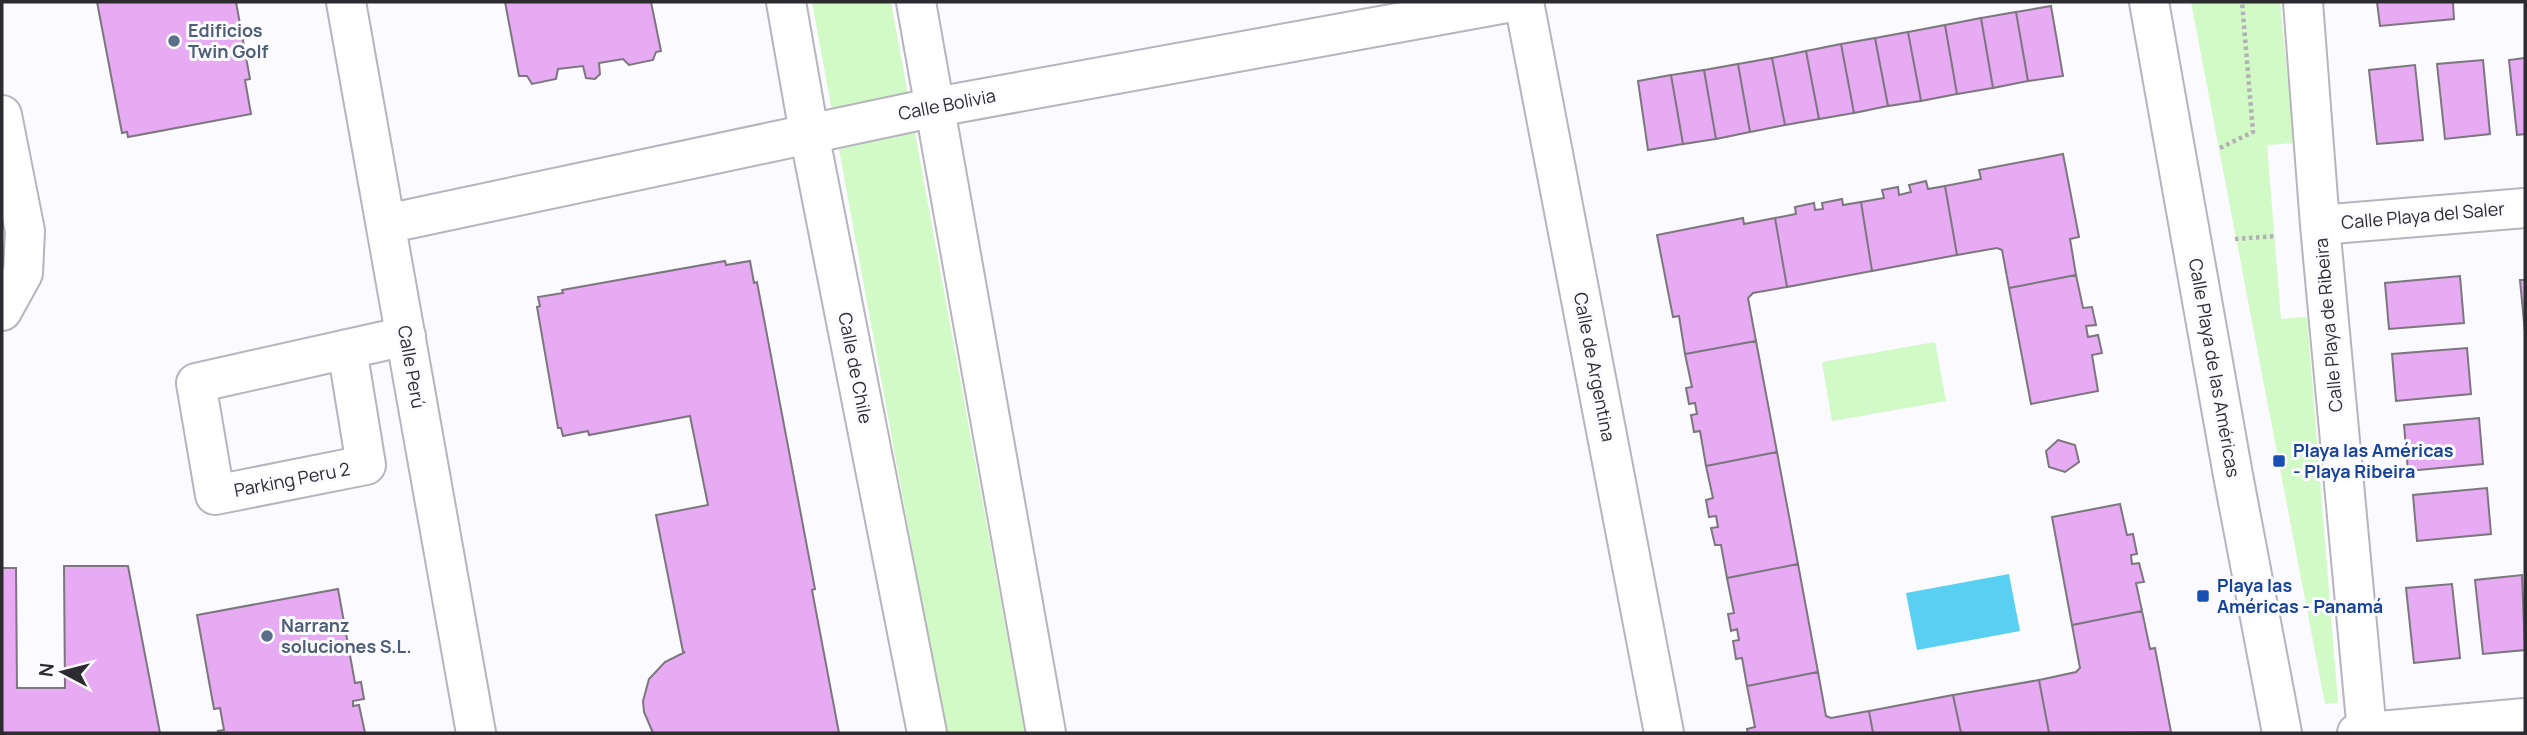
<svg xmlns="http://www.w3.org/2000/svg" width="2527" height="735" font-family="Manrope,sans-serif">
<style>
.green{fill:#d2fac6}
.water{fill:#59d0f1}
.building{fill:#e6abf2;stroke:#7c767e;stroke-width:2}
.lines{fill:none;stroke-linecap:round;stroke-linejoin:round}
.minor-casing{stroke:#b6b4bd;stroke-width:42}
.path{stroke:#b2b1b5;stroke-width:4.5;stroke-dasharray:3.5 3.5;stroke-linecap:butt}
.minor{stroke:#fff;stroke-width:38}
.service-dot{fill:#5c6f8a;stroke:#fbfafe;stroke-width:2.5}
.transit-dot{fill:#1a4fb4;stroke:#fbfafe;stroke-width:2.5}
.labels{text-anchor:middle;stroke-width:6;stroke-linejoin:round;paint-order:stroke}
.service-label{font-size:18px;font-weight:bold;fill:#4e5e75;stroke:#fbfafe;text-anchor:start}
.street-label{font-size:18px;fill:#2c2b2f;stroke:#fbfafe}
.transit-label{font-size:18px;font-weight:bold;fill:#164399;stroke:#fbfafe;text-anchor:start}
</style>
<rect width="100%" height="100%" fill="#fbfafe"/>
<!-- green -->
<path class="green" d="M812 2H891L1025 733H946Z
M2191 2H2280L2294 143 2267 145 2281 319 2307 317 2338 703 2325 704Z
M1935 342 1946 401 1832 421 1822 362Z"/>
<!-- water -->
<path class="water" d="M2009 574 2020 631 1917 650 1906 593Z"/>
<!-- building -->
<path class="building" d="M97 2H236L250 79 245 80 251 114 128 137 127 132 122 133Z
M505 2H651L661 51 656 52 653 60 629 65 623 59 599 63 600 74 595 79 586 78 583 66 558 69 556 79 532 84 527 76H519Z
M2377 2H2453L2454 19 2380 26Z
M2051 6 2063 76 2028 81 2016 12Z
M2016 12 2028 81 1993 88 1981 18Z
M1981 18 1993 88 1957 94 1945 25Z
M1945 25 1957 94 1921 101 1908 32Z
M1908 32 1921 101 1888 106 1875 38Z
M1875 38 1888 106 1854 113 1841 44Z
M1841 44 1854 113 1819 119 1806 51Z
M1806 51 1819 119 1785 125 1772 58Z
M1772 58 1785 125 1750 132 1738 64Z
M2525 58V134L2517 135 2509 60Z
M2483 60 2490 134 2445 139 2437 64Z
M1738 64 1750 132 1716 139 1704 70Z
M2415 65 2423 140 2377 144 2369 70Z
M1704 70 1716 139 1683 144 1671 75Z
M1671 75 1683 144 1648 150 1638 81Z
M2063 154 2079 237 2070 239 2076 275 2009 288 2002 250 1997 248 1957 255 1945 186 1981 179 1979 170Z
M1926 181 1928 189 1945 186 1957 255 1872 271 1861 202 1884 198 1882 190 1898 187 1899 195 1911 192 1909 185Z
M1842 199 1843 205 1861 202 1872 271 1787 287 1775 218 1796 214 1795 207 1814 203 1815 210 1823 209 1822 203Z
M1743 218 1744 224 1775 218 1787 287 1753 293 1748 298 1756 341 1685 354 1679 316 1673 317 1657 235Z
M725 261 726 265 750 261 754 283 757 282 815 589 812 590 839 733H653L644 712 643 701 649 679 665 662 685 652H683L656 515 708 505 690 416 589 435 588 431 563 436 561 428H558L537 307 540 306 538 297 563 293 562 290Z
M2076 275 2083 308 2092 307 2096 325 2086 326 2088 337 2098 335 2102 353 2092 355 2098 391 2031 404 2009 288Z
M2460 276 2464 323 2389 329 2385 283Z
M2520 280H2525V333Z
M1756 341 1777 452 1706 466 1700 431 1694 432 1691 415 1697 414 1695 403 1689 404 1686 388 1692 387 1685 354Z
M2467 348 2471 394 2396 401 2392 354Z
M2479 418 2483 464 2408 471 2404 425Z
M2058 440 2075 445 2079 462 2065 472 2049 467 2046 451Z
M1777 452 1798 564 1727 578 1721 545H1715L1711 528 1718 527 1716 516 1709 517 1706 500 1713 498 1706 466Z
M2487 488 2491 534 2417 541 2413 495Z
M2120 504 2127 535 2133 534 2137 554 2131 555 2132 564 2139 563 2144 582 2136 583 2142 611 2072 625 2052 517Z
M1798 564 1818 672 1747 686 1742 658 1736 659 1733 641 1739 640 1737 629 1731 631 1728 614 1734 613 1727 578Z
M64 566H128L160 733H2V568H16L17 688H65Z
M2522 575 2525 650 2483 654 2475 580Z
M2452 584 2460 658 2414 663 2406 588Z
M338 589 355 683 361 682 364 699 353 701V706L359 705 365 733H219L218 731 224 730 220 708 214 709 197 615Z
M2142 611 2150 649 2155 648 2171 732 2049 733 2039 680 2076 672 2080 668 2072 625Z
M1818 672 1826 716 1831 718 1869 711 1873 733H1748L1747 729 1755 727 1747 686Z
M2039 680 2049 733H1961L1953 695Z
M1953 695 1961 733H1873L1869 711Z"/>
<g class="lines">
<!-- minor casing -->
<g class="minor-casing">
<path id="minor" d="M346 2 476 733
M786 2 809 133 927 733
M916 2 1046 733
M1524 2 1664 733
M2149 2 2233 475 2282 733
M2303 2 2320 225 2367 732
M2 115 25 231 23 273 2 311
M386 224 936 107 1512 2
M2320 225 2525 208
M347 349 366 465 215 495 196 383 406 336
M2357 733 2525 718"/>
</g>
<!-- path -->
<path class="path" d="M2220 148 2253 132 2242 2
M2235 239 2275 236"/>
<!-- minor -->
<use href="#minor" class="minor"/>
</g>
<!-- markers -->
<g class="service-dot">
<circle cx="174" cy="41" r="7"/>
<circle cx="267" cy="636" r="7"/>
</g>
<g class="transit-dot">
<rect x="2272" y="454" width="14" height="14" rx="3.5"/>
<rect x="2196" y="589" width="14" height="14" rx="3.5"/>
</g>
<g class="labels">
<!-- service labels -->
<g class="service-label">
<text x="188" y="37">Edificios<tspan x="188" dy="21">Twin Golf</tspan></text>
<text x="281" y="632">Narranz<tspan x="281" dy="21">soluciones S.L.</tspan></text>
</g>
<!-- street labels -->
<g class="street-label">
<text transform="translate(947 105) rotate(-11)" y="6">Calle Bolivia</text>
<text transform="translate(2423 216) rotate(-5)" y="6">Calle Playa del Saler</text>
<text transform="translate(2329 325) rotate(-95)" y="6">Calle Playa de Ribeira</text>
<text transform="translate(411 367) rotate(80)" y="6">Calle Perú</text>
<text transform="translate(1594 367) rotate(79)" y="6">Calle de Argentina</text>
<text transform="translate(855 368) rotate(79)" y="6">Calle de Chile</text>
<text transform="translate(2214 368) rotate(80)" y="6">Calle Playa de las Américas</text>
<text transform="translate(292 480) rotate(-11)" y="6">Parking Peru 2</text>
</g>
<!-- transit labels -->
<g class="transit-label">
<text x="2293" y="457">Playa las Américas<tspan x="2293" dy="21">- Playa Ribeira</tspan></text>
<text x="2217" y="592">Playa las<tspan x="2217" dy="21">Américas - Panamá</tspan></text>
</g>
</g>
<!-- border -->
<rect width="2527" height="735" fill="none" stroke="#2c2b2f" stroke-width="7"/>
<!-- north arrow -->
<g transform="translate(63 672) rotate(277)" stroke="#fbfafe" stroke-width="5" paint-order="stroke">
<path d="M0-5L12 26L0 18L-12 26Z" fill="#2c2b2f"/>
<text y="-10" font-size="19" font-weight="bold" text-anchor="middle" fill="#2c2b2f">N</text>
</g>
</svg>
